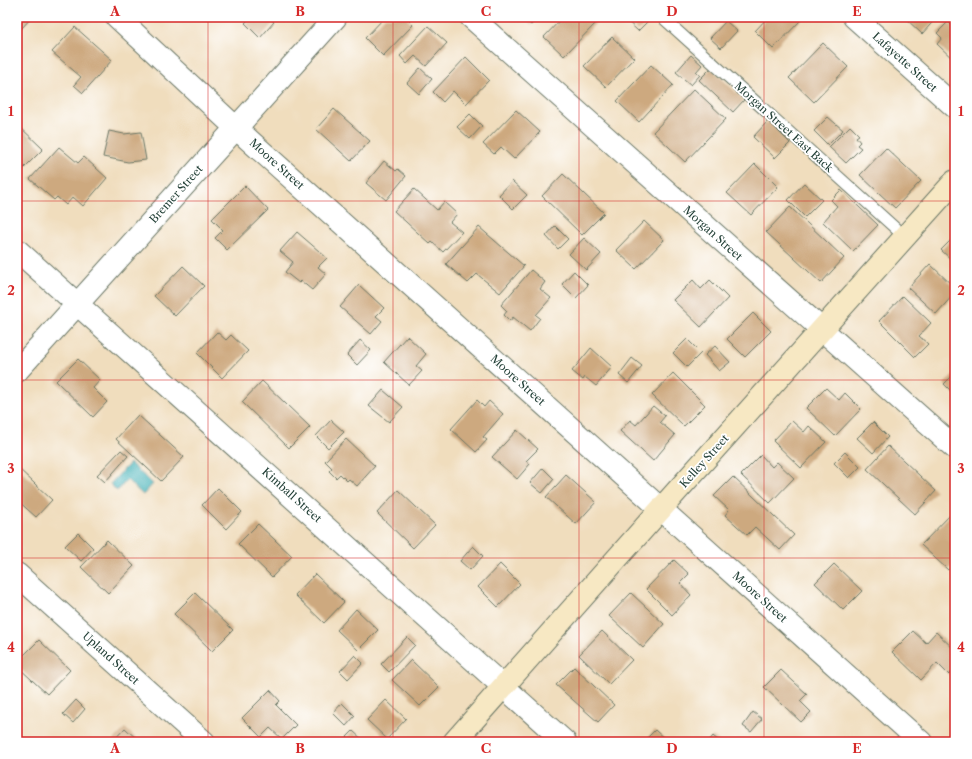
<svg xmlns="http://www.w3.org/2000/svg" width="972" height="759" font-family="'Libre Caslon Text',serif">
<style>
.water{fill:#3badb3;stroke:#2d7574}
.building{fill:#cda97f}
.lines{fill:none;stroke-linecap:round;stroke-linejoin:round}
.lane-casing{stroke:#687564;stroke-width:13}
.street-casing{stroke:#687564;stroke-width:24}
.secondary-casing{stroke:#687564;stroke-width:24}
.lane{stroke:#fff;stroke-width:11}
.street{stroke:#fff;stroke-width:22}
.secondary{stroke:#f7e8c3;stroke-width:22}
.grid{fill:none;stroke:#d62828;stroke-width:1;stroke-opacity:0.55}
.labels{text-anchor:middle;stroke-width:3.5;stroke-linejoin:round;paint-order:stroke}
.street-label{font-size:11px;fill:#1f3d34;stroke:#fff}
.neatline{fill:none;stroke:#d62828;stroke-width:1.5}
.grid-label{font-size:13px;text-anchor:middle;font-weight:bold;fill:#d62828}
</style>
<rect width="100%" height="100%" fill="#fff"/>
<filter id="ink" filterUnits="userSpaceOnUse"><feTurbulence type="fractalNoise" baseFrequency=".025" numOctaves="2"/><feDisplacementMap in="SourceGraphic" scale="8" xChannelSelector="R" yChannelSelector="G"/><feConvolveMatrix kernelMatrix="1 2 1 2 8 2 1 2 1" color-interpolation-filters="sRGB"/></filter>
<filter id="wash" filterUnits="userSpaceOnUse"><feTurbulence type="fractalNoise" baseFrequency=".012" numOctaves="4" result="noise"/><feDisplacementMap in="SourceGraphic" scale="16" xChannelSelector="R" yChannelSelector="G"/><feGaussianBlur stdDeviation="0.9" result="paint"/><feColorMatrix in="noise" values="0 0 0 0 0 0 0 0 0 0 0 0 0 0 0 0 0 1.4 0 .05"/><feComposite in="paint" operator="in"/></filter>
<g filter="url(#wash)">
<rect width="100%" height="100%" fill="#f0ddbd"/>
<!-- water -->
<path class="water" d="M130 463 153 484 143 495 127 480 117 491 110 484Z"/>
<g id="blocks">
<!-- building -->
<path class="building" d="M17 17H32L21 29 17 26Z
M251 17H268L274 22 260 38 245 23Z
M385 17H405L413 25 383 56 365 38Z
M523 17H538L531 25Z
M563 17H592L597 22 564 56 544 37Z
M623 17H652L638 31Z
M768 17H799L801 20 773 49 755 31Z
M904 17H937L922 34Z
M726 21 737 31 721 48 710 38Z
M948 22 952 26 955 22V61L937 44 942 38 937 33Z
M428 26 447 43 426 66 415 56 407 64 400 56Z
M75 27 112 60 83 93 74 85 81 77 52 52Z
M612 37 634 58 606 87 584 66Z
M823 43 848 67 814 102 789 78Z
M691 55 702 65 696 72 700 75 691 85 676 72Z
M466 57 489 80 466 104 453 91 443 102 433 92Z
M651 65 673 85 639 122 617 101Z
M420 68 432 79 419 94 407 83Z
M711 68 744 100 733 112 699 80Z
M694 89 726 119 685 162 653 132Z
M334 109 370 141 351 161 316 129Z
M516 110 540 132 514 159 501 147 494 154 483 144Z
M470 114 482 126 470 139 457 127Z
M828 117 843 130 828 145 814 131Z
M768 121 790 143 775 158 753 137Z
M17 124 43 149 22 170 17 166Z
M850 126 859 135 856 137 860 142 857 145 861 148 846 163 829 147Z
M109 131 124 134 141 132 146 160 128 162 103 157Z
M59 147 78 163 84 157 107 178 83 206 73 197 66 205 57 197 54 200 30 179Z
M886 148 921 181 895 208 860 175Z
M384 161 396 171 398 169 406 176 386 200 366 183Z
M755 164 778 187 751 215 727 193Z
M563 174 604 213 582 235 542 196Z
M512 181 527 195 513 209 499 195Z
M804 183 822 200 805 217 788 200Z
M245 186 268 210 227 250 215 238 223 230 212 219Z
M414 189 437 210 444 202 457 214 450 222 462 232 443 252 432 242 430 244 394 211Z
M841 190 878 225 853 251 823 222 837 206 831 200Z
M790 207 844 258 821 283 766 232Z
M644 221 664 240 636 269 616 250Z
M555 226 568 239 558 249 546 236Z
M479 227 524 266 500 293 477 274 468 283 446 264Z
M297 232 327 258 318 267 326 274 312 290 301 281 299 283 285 272 293 262 280 251Z
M955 236V263L941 250Z
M584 238 601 254 586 270 569 254Z
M930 264 955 288V293L936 314 908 288Z
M183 266 204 286 175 316 154 296Z
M531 270 545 282 540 289 551 298 536 315 540 318 530 331 513 317 510 321 504 315 507 311 501 305Z
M574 271 588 285 576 298 562 284Z
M693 280 701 289 710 280 728 298 701 327 673 300Z
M359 285 384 308 376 316 382 321 371 334 340 307Z
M903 296 931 323 919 336 928 344 915 357 879 321Z
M753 313 771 331 745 357 727 339Z
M217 332 226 340 231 335 248 351 222 378 197 353Z
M407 336 426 354 416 366 422 371 409 385 384 362Z
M687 339 701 353 687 367 673 353Z
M360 340 371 350 357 365 347 355Z
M715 346 730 362 719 371 705 355Z
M591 348 612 367 596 386 585 377 583 380 572 371Z
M632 358 642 366 628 383 619 375Z
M78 359 100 380 93 388 107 402 93 417 56 381Z
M673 373 705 405 684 426 652 395Z
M955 373V395L944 384Z
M262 381 310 427 289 448 242 402Z
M826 388 839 400 845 393 861 409 835 436 806 408Z
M383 390 403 407 389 422 369 406Z
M477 400 484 407 489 401 503 414 483 437 487 440 476 452 451 429Z
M653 406 665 416 660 422 675 435 653 461 620 431 630 420 636 425Z
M138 415 184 457 161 481 116 439Z
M331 420 344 432 328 448 316 436Z
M792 421 804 432 809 426 826 442 801 468 773 441Z
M873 422 888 437 873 453 857 438Z
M517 430 538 449 526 461 530 464 517 479 492 457Z
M346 439 375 466 357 486 349 479 347 481 340 474 336 478 329 471 332 468 325 461Z
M888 446 936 491 915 514 867 469Z
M121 450 128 456 105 482 97 475Z
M845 452 860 467 849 478 834 463Z
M761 455 772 467 777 462 794 478 770 503 741 475Z
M17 467 52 500 36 517 17 500Z
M543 468 554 479 542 493 530 483Z
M566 475 596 502 576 524 546 497Z
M733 477 794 535 780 550 755 527 747 535 725 515 729 510 714 496Z
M218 488 242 512 226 529 202 505Z
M398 490 435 525 413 548 377 513Z
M954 511 955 563 948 570 921 545Z
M258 524 292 556 272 577 238 544Z
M78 533 93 548 81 561 65 546Z
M107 540 134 566 108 593 81 567Z
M473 546 483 556 470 570 460 561Z
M674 560 689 574 680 583 691 595 672 615 646 589Z
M500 564 520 584 498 607 478 587Z
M834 564 862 591 843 610 815 583Z
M315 574 344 602 324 623 295 595Z
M195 593 233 630 212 651 174 614Z
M631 593 664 624 643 648 609 616Z
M356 609 378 630 358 650 337 630Z
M602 631 632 660 609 684 579 655Z
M913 631 926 643 936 632 955 650V669L949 675 937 663 921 680 892 652Z
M407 637 415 645 389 672 381 664Z
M39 640 70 670 47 694 17 666V662Z
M355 655 363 663 348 679 340 671Z
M411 660 439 687 420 706 392 680Z
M574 667 614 705 598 722 556 685Z
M781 670 807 694 800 701 811 712 801 722 764 687Z
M270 690 280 701 276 705 296 725 282 739 270 728 261 737 242 718Z
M76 700 85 709 73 723 63 714Z
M386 700 406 719 387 739 367 720Z
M342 703 355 716 346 726 333 713Z
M753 712 762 719 751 732 743 726Z
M125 728 140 742H112Z
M655 730 668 742H643Z
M353 731 365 742H342Z
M713 736 720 742H708Z"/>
</g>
</g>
<g filter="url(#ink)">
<use href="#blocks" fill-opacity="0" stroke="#687564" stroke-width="1"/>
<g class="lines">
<!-- lane casing -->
<g class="lane-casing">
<path id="lane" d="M662 17 905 237"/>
</g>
<!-- street casing -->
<g class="street-casing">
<path id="street" d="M117 17 249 140 921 742
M471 17 955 448
M854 17 955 107
M17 250 565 742
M17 371 336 17
M17 574 204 742"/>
</g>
<!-- secondary casing -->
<g class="secondary-casing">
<path id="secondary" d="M454 742 676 492 955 181"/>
</g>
<!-- lane -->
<use href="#lane" class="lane"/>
<!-- street -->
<use href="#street" class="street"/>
<!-- secondary -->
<use href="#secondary" class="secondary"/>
</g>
</g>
<!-- grid -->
<path class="grid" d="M208 17V742M393 17V742M579 17V742M764 17V742M17 201H955M17 380H955M17 558H955"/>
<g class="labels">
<!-- street labels -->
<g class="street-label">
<text transform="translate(905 62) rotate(42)" y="4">Lafayette Street</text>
<text transform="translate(784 127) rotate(42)" y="4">Morgan Street East Back</text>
<text transform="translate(277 164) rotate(42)" y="4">Moore Street</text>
<text transform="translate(176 194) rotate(-48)" y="4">Bremer Street</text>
<text transform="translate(713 233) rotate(42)" y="4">Morgan Street</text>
<text transform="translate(518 380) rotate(42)" y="4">Moore Street</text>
<text transform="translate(704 461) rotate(-48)" y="4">Kelley Street</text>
<text transform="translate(292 495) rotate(42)" y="4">Kimball Street</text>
<text transform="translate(760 597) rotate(42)" y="4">Moore Street</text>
<text transform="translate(111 658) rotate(42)" y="4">Upland Street</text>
</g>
</g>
<!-- margin -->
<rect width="972" height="759" fill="none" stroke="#fff" stroke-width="44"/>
<rect x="22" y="22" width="928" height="715" class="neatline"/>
<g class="grid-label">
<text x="115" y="16">A</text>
<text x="300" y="16">B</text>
<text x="486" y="16">C</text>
<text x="672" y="16">D</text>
<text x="857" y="16">E</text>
<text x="11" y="116">1</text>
<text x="961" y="116">1</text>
<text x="11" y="295">2</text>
<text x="961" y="295">2</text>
<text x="11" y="473">3</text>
<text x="961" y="473">3</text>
<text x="11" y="652">4</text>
<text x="961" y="652">4</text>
<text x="115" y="753">A</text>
<text x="300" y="753">B</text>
<text x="486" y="753">C</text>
<text x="672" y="753">D</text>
<text x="857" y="753">E</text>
</g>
</svg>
